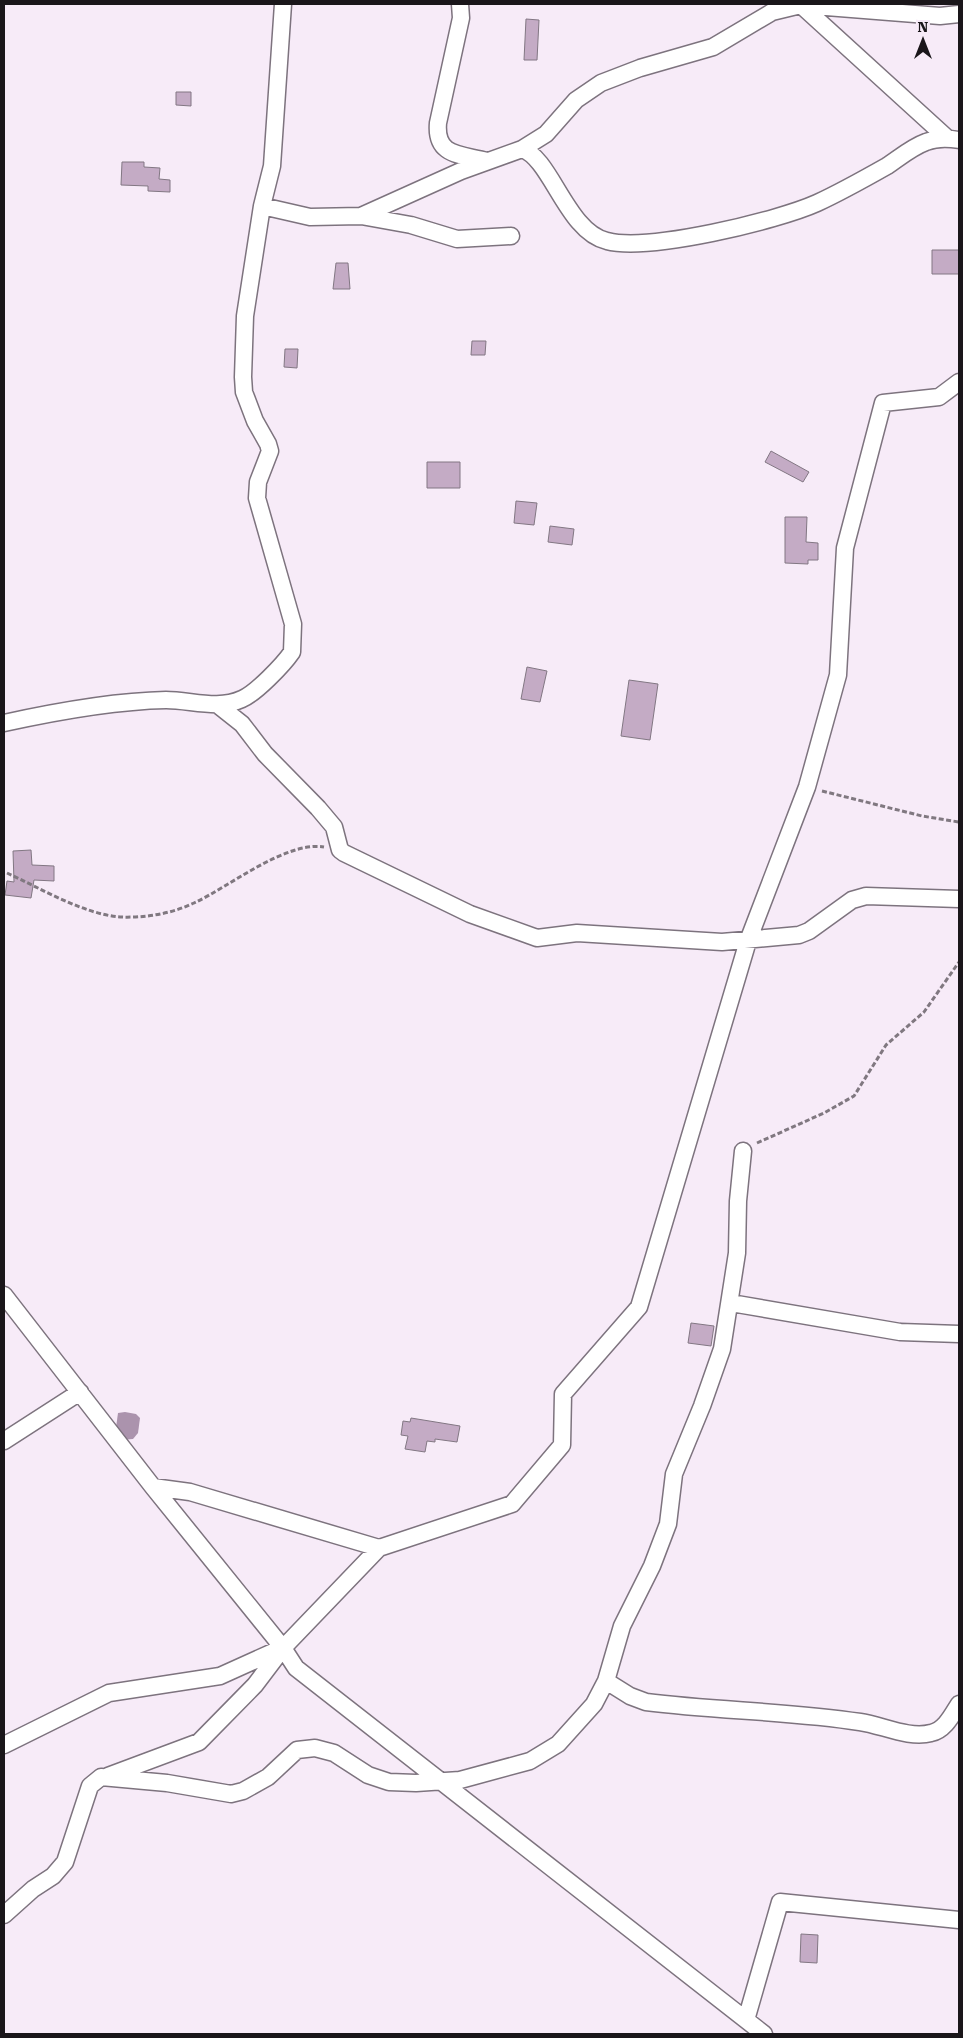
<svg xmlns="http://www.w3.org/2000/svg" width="963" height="2038" font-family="'Roboto Serif',serif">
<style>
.water{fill:#ab93ad}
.building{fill:#c4abc5;stroke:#827783}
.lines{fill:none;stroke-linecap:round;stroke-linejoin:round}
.minor-casing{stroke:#7d737e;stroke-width:19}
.path{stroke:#807880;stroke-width:3;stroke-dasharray:5 2.5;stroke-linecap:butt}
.minor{stroke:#fff;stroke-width:16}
</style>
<rect width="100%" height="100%" fill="#f7ebf8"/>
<!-- water -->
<path class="water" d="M125 1412 136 1414 140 1418 138 1433 133 1439 121 1440 115 1435 118 1413Z"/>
<!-- building -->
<path class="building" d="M526 19 539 20 537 60H524Z
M176 92H191V106L176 105Z
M122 162H144V167L160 168 159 179 170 180V192L148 191V186L121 185Z
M932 250H959V274H932Z
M336 263H348L350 289H333Z
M472 341H486L485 355H471Z
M285 349H298L297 368 284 367Z
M771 451 809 472 803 482 765 462Z
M427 462H460V488H427Z
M516 501 537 503 534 525 514 523Z
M785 517H807L806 542 818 543V560H808V564L785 563Z
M550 526 574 529 572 545 548 542Z
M527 667 547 671 540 702 521 699Z
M629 680 658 684 650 740 621 736Z
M31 850 32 865 54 866V881L34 880 31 898 5 895 7 881 14 882 13 851Z
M691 1323 714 1326 711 1346 688 1343Z
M411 1418 460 1426 457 1442 435 1439V1442L427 1441 425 1452 405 1449 408 1436 401 1435 403 1421 410 1422Z
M801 1934 818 1935 817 1963 800 1962Z"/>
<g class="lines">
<!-- minor casing -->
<g class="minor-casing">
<path id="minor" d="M460 4 461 18 438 123C435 157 461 154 487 161
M801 5 947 138
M522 149 546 134 576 100 601 83 640 68 713 47 772 12 801 5 940 16 959 14
M262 206 310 217 361 216 461 171 522 149C551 158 567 232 607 241 648 252 777 221 817 203 841 192 864 179 887 166 899 158 912 147 926 142 936 138 948 138 959 140
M361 216 411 225 457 239 511 236
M218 705 242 724 265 754 318 808 334 827 340 850 344 853 470 914 537 938 577 933 722 942 799 935 809 931 852 900 866 896 959 899
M4 723C54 712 115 701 166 700 191 700 218 710 242 699 256 693 283 665 292 652L293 624 257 498 258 482 270 451 268 444 255 421 244 392 243 377 245 316 262 206 272 166 283 4
M4 1295 153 1487 283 1648 296 1668 764 2034
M731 1303 900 1332 959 1334
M4 1441 80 1392
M153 1487 190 1492 379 1548
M606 1681 630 1696 646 1702C717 1711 789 1711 860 1722 882 1725 909 1739 931 1733 945 1730 952 1715 959 1704
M4 1745 109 1693 220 1676 282 1648
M108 1776 199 1742 255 1685 283 1648 379 1548 512 1504 562 1445 563 1394 639 1307 748 941 807 787 838 675 845 548 883 403 939 397 959 382
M4 1915 33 1889 53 1876 65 1862 90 1786 101 1777 167 1783 231 1794 243 1791 268 1777 297 1750 315 1748 334 1753 368 1775 389 1782 416 1783 460 1780 530 1761 558 1744 594 1704 606 1681 622 1626 652 1566 668 1524 674 1474 702 1406 722 1349 737 1253 738 1201 743 1151
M746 2020 780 1902 959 1920"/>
</g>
<!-- path -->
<path class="path" d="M822 791 922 816 959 822
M7 873C40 888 83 914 120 917 144 918 171 914 194 903 229 887 285 841 324 847
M757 1143 824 1113 854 1096 886 1045 924 1012 959 962"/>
<!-- minor -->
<use href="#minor" class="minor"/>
</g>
<!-- border -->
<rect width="963" height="2038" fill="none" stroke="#1a161a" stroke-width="10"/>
<!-- north arrow -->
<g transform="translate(923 40)" stroke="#f7ebf8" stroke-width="4" paint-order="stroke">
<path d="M0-4L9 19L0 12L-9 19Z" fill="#1a161a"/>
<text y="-8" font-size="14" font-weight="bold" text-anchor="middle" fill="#1a161a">N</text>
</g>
</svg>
